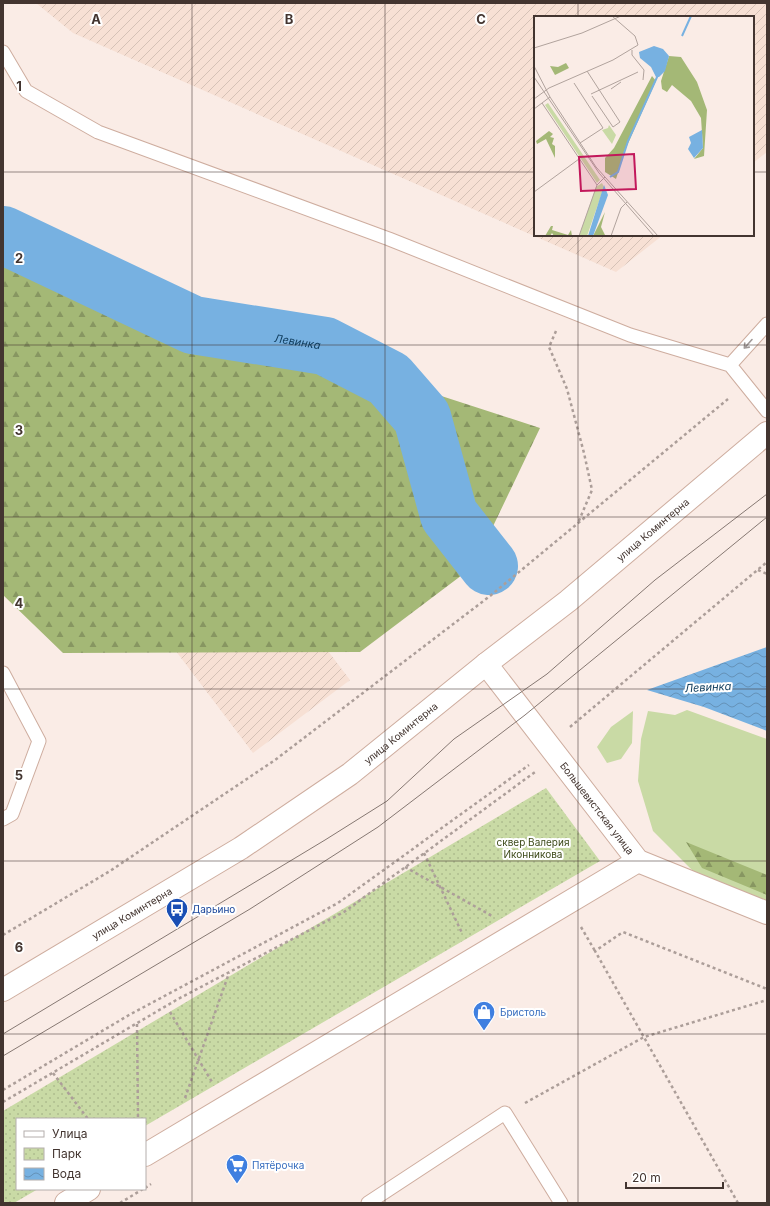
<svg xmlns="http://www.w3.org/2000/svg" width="770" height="1206" font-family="Inter,sans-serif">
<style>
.industrial{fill:url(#industrial-furrows)}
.grass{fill:#c9daa5}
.forest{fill:url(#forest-firs)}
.park{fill:url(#park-dots)}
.water{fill:url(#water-waves)}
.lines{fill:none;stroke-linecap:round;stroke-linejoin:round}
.river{stroke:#77b1e1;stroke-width:58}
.service-casing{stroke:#cead9f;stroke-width:15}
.minor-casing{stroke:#cead9f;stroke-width:24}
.primary-casing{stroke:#cead9f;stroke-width:24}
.path{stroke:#ac9e99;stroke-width:2.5;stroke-dasharray:3 3;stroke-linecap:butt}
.service{stroke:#fff;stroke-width:13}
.minor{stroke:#fff;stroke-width:22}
.primary{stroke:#fff;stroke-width:22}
.tram{stroke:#867872;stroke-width:1}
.oneway{stroke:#a19a98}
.grid{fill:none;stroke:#433530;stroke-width:1;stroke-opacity:0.55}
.labels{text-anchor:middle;stroke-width:4;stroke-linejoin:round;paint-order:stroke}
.street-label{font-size:10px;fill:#433530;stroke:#fff}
.park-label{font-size:10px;fill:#3d4a19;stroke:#fff}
.transit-label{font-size:10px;fill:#164399;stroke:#fff;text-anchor:start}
.shop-label{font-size:10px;fill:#366cbe;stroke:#fff;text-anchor:start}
.water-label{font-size:11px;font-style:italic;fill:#0d3a5a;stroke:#fff}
.inset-river{fill:none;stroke:#77b1e1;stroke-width:2}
.inset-road{fill:none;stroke:#b1a39d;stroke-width:1}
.view{fill:#c2185b;fill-opacity:0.15;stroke:#c2185b;stroke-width:2}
.inset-edge{fill:none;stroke:#433530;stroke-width:2}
.grid-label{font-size:13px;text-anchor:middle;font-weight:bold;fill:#433530;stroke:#fff;stroke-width:4;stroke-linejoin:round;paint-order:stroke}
</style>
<defs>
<pattern id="industrial-furrows" width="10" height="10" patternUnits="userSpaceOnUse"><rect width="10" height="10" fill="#f7e0d4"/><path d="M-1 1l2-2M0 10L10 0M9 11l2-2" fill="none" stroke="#d5c1b6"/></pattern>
<pattern id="forest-firs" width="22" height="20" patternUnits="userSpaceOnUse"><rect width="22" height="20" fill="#a4b876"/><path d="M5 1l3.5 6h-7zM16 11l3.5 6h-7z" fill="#879661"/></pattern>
<pattern id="park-dots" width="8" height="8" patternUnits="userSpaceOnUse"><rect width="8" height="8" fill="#c9daa5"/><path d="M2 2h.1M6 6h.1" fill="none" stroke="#aebc8e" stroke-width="1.8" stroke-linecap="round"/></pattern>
<pattern id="water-waves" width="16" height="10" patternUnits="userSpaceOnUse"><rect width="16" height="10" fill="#77b1e1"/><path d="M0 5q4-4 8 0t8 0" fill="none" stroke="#6391b7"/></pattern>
</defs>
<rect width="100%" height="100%" fill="#faece6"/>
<!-- industrial -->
<path class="industrial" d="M36 3H767V152L753 163V17H535V235H663L616 272 73 33Z
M269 573 350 680 253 753 172 646Z"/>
<!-- grass -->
<path class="grass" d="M687 710 767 739V904L698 876 653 831 638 781 641 739 648 711 675 715Z
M633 711 632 743 621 759 607 763 597 747 611 727Z"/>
<!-- forest -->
<path class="forest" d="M3 229 389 379 540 428 474 566 360 652 63 653 3 595Z
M686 842 767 875V895L702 868Z"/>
<!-- park -->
<path class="park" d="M546 788 600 861 145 1126V1119H17V1189H38L14 1203H3V1111Z"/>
<!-- water -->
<path class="water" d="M767 647V731L704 707 647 690Z"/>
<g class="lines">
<!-- river -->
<path class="river" id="s1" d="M3 235 193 325 325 346 389 379 422 417 449 515 489 566"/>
<!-- service casing -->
<g class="service-casing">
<path id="service" d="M3 52 26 91 98 132 389 239 630 335 730 365 767 411
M730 365 767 324
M3 673 39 741 12 814 3 819
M368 1203 505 1113 561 1203"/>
</g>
<!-- minor casing -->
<g class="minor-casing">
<g id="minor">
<path id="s2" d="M486 664 638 861 767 913"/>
<path d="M145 1155 638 861"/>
<path d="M66 1203 89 1189"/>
</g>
</g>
<!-- primary casing -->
<g class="primary-casing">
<g id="primary">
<path id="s3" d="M3 990 241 848 350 774 486 664 568 601 767 433"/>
</g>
</g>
<!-- path -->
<path class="path" d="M556 331 549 347 567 389 584 453 592 490 578 523
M758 570 767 574
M570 727 767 562
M424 853 462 933
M405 867 492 916
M581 927 595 951
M3 935 110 871 275 760 490 596 728 399
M170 1012 212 1082
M137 1024 138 1119
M53 1073 88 1119
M3 1090 129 1015 338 903 529 765
M185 1098 229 973
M3 1102 178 999 344 912 535 772
M525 1103 644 1037 767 1000
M145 1188 151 1184
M120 1203 143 1189
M738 1203 595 951 623 932 767 989"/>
<!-- service -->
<use href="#service" class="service"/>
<!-- minor -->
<use href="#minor" class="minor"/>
<!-- primary -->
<use href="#primary" class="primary"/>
<!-- tram -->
<path class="tram" d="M3 1034 325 840 387 801 454 739 547 674 655 580 767 494
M3 1056 250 909 378 827 525 715 767 517"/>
</g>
<!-- one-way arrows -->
<defs><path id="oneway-shaft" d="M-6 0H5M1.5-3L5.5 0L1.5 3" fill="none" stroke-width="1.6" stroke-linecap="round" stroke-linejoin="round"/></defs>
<use class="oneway" href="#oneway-shaft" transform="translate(748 344) rotate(132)"/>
<!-- grid -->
<path class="grid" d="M192 3V1203M385 3V1203M578 3V17M3 172H535M753 172H767M578 235V1203M3 345H767M3 517H767M3 689H767M3 861H767M3 1034H767"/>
<!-- icons -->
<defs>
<g id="bus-pin" transform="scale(1.15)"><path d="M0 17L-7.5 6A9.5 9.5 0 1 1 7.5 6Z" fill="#1a4fb4" stroke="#fff"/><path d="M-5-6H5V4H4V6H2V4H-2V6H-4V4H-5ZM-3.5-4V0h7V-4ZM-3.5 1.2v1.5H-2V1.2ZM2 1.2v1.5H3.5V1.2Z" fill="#fff"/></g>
<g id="shop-pin" transform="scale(1.15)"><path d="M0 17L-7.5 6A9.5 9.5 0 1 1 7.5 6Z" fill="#3f7fe0" stroke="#fff"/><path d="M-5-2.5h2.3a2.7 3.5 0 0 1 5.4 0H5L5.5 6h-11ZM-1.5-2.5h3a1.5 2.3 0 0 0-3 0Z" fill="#fff"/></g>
<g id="supermarket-pin" transform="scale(1.15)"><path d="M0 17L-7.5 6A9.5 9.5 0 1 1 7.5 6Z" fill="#3f7fe0" stroke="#fff"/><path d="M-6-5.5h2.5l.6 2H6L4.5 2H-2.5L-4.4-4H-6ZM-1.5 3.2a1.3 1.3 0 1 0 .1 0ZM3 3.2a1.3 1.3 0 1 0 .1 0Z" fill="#fff"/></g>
</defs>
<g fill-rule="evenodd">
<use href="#bus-pin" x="177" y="909"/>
<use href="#shop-pin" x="484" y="1012"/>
<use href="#supermarket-pin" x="237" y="1165"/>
</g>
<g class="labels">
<!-- street labels -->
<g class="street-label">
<text dy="4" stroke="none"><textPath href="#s3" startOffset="798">улица Коминтерна</textPath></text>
<text dy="4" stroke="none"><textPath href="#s3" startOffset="474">улица Коминтерна</textPath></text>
<text dy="4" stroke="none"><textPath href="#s2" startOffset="182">Большевистская улица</textPath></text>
<text dy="4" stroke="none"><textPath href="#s3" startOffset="150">улица Коминтерна</textPath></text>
</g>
<!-- park labels -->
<g class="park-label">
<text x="533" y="846">сквер Валерия<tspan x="533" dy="12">Иконникова</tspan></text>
</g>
<!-- transit labels -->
<g class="transit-label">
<text x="192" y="913">Дарьино</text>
</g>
<!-- shop labels -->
<g class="shop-label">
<text x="500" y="1016">Бристоль</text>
<text x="252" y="1169">Пятёрочка</text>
</g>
<!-- water labels -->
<g class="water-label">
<text dy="4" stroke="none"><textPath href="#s1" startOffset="316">Левинка</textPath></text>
<text transform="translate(708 687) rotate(-3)" y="4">Левинка</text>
</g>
</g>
<!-- overview -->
<g transform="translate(534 16)">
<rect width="220" height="220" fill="#faece6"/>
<path d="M75 109 82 119 78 128 68 114 74 112ZM68 167 70 171 53 220H45L62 171Z" fill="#c9daa5"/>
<path d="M135 40 147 41 163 66 173 94 170 140 160 143 169 132 167 102 157 85 138 69 133 76 128 73 127 65ZM32 47 35 52 21 59 16 50 24 51ZM118 60 122 65 92 132 82 163 71 156V142L80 132ZM15 115 19 118 16 121 20 122 18 128 21 130V142L12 123 3 128 2 125ZM71 196 67 211 71 219 59 220ZM17 210H19L18 214 34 219 37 214 38 220H20L18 217 16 220H8H11Z" fill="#a4b876"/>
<path d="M14 87 66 164 63 167 11 89Z" fill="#c9daa5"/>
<path d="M120 30 129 33 135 40 131 55 125 61H122L117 51 106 42 105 36ZM168 114 169 132 160 142 154 133 157 127 155 121ZM70 169 74 179 59 220H54Z" fill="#77b1e1"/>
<path class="inset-river" d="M148 20 157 0M76 161 84 156 94 125 124 59"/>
<path class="inset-road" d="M0 32 48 17 87 0M98 34V39L110 54 109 64M0 50 16 81 62 151 124 220M53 55 86 106 79 111 58 80M0 61 65 157 120 220M40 67 69 112 46 127M77 73 87 66M57 78 104 56M0 83 15 72 79 44 104 29 101 20 78 0M8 87 63 169M0 93 16 81M0 176 45 143M45 220 63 169 71 161M77 220 87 192 93 186"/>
<path class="view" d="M100 138 102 173 47 175 45 141Z"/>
<rect width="220" height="220" class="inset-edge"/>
</g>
<g class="grid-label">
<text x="96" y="24">A</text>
<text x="289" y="24">B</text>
<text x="481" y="24">C</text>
<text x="19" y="91">1</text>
<text x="19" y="263">2</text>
<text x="19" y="435">3</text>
<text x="19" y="608">4</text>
<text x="19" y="780">5</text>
<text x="19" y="952">6</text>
</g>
<!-- border -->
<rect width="770" height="1206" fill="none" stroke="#433530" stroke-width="8"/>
<!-- legend -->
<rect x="16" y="1118" width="130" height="72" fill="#ffffff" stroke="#b4aeac"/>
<rect x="24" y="1131" width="20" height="6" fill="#ffffff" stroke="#b4aeac"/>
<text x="52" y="1138" font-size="12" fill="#433530">Улица</text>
<rect x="24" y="1148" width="20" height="12" fill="url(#park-dots)" stroke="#b4aeac"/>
<text x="52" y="1158" font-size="12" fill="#433530">Парк</text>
<rect x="24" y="1168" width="20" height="12" fill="url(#water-waves)" stroke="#b4aeac"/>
<text x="52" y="1178" font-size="12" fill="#433530">Вода</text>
<!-- scale -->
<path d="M626 1182v6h97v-6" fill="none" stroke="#433530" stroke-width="2"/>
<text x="632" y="1182" font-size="12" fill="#433530" stroke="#ffffff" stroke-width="3" paint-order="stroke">20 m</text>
</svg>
